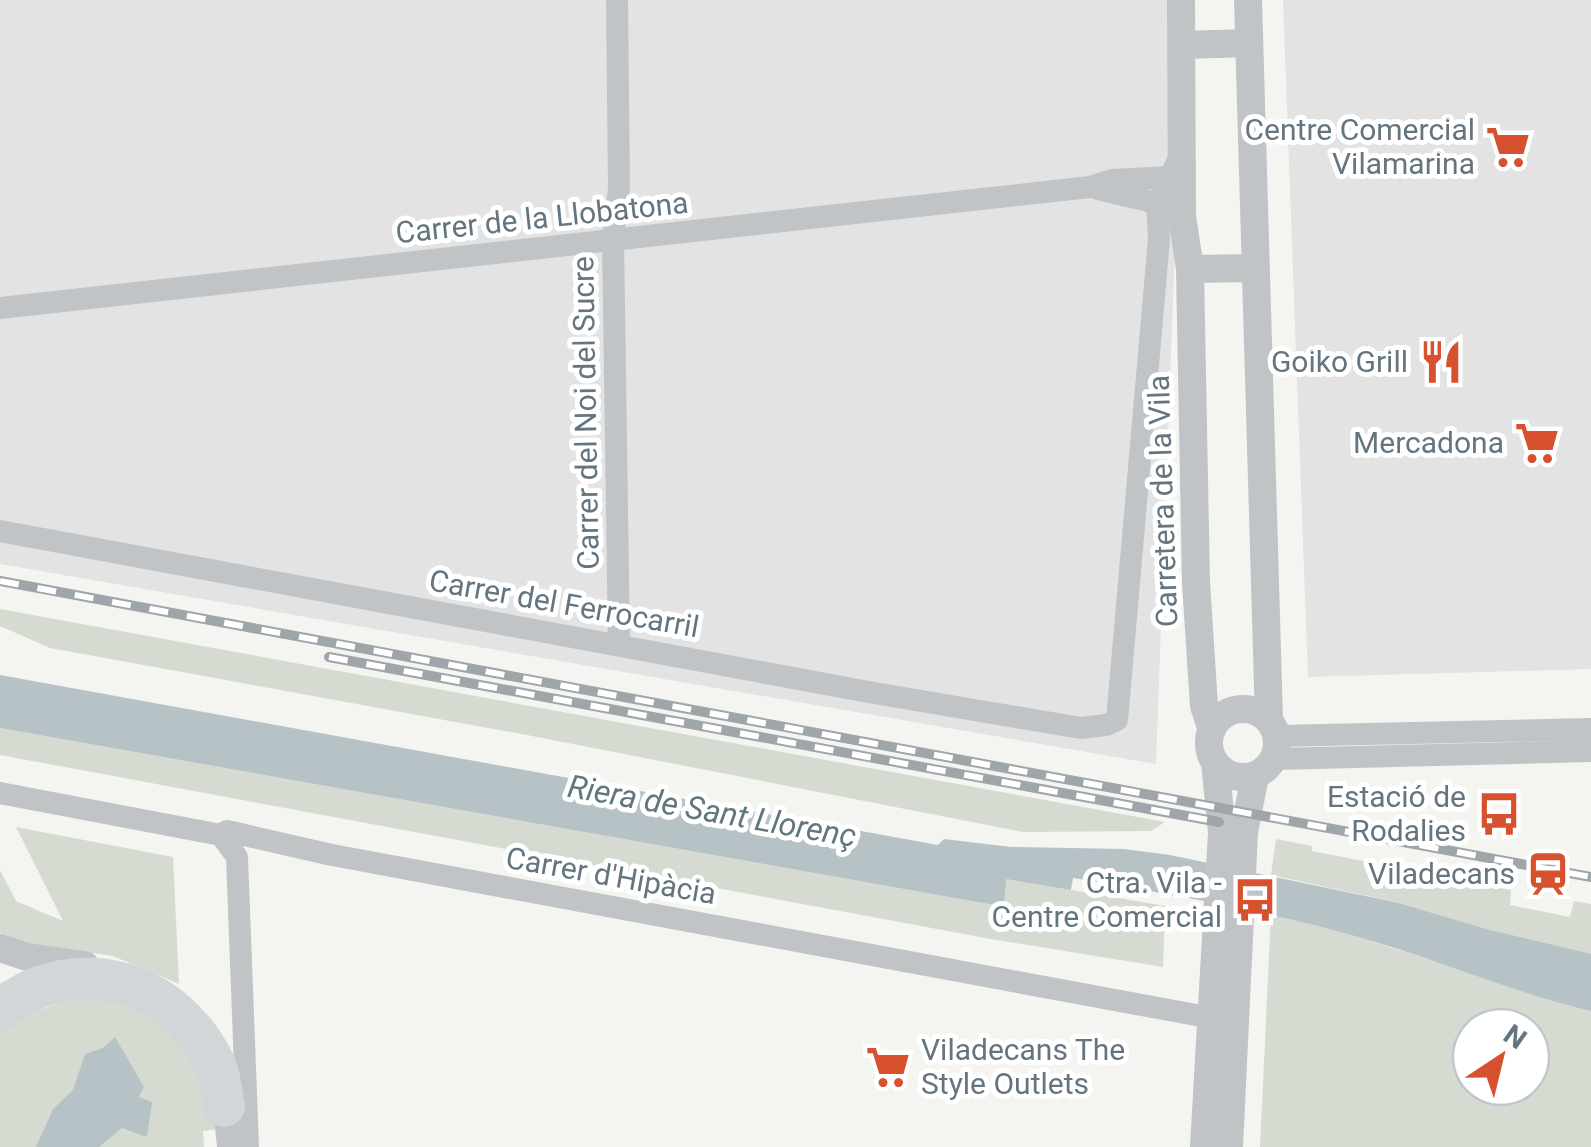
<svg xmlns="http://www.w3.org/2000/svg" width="1591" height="1147" font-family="Roboto,sans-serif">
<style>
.built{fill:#e2e3e2}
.green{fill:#d6dbd2;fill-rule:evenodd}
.water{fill:#b7c2c6}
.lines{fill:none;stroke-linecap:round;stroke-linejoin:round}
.minor{stroke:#c0c4c7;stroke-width:22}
.tertiary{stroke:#c0c4c7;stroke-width:28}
.motorway{stroke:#d1d6d9;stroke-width:42}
.rail-casing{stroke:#9fa6aa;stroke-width:10}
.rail{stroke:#fff;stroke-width:6;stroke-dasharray:19;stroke-linecap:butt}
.labels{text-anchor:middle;stroke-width:10;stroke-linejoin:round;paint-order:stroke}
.poi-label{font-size:30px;fill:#657580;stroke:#fff;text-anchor:end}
.street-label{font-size:30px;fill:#657580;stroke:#fff}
.water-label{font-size:32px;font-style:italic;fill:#61777d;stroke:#fff}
</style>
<rect width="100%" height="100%" fill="#f4f4f1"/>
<!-- built -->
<path class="built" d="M0 0H1184L1156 764 0 564Z
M1283 0H1591V669L1308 677Z"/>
<!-- green -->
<path class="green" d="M0 609 1165 822 1151 831 1023 832 532 736 50 648 0 626Z
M0 728 994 905 996 877 1165 906 1163 967 991 939 0 755Z
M16 827 173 857 179 984 113 956 19 943 0 933V870L16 901 63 921Z
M1276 839 1312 846V851L1511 890 1510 905 1570 917 1574 901 1591 904V961L1400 903 1271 875Z
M1271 914 1358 937 1591 1011V1147H1260ZM1471 1027H1531V1087H1471Z
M88 992 179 1027 217 1129 203 1131 204 1147H0V1025Z"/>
<!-- water -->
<path class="water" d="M0 675 938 845 944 839 1011 847 1124 849 1170 855 1399 903 1490 930 1591 954V1011C1512 992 1436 959 1358 937 1264 910 1169 894 1073 878L1071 890 1006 879 1004 906 994 905 0 728Z
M115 1037 144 1087 139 1097 152 1102 147 1137 122 1128 99 1147H36L53 1109 73 1090 85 1054 103 1048Z"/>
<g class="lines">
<!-- minor -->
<path class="minor" d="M617 0 619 188 613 240 619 645
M1098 189 1157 203 1168 209
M0 308 1090 187 1112 180 1170 177
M0 531 874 693 1081 728 1106 725 1117 720 1159 239 1157 203 1181 154
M1277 736 1591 729
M1275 759 1591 751
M0 793 221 835 227 831 332 855 1212 1018
M221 835 237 857 248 1147
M224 1106 228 1147"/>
<!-- tertiary -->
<path class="tertiary" d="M1181 0 1182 216 1190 269 1196 583 1204 706 1212 730
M1248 0 1269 720
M1183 45 1249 43
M1190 269 1254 268
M1209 743a34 34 0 1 1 68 0a34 34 0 1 1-68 0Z
M0 948 27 957 85 965
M1204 1147 1222 832 1215 762
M1229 1147 1244 832 1255 776"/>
<!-- motorway -->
<path class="motorway" d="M0 1010C74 951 172 979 213 1061 220 1074 221 1091 224 1106"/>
<!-- rail casing -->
<g class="rail-casing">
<path id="rail" d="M0 581 1591 877
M329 657 1219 822"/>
</g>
<!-- rail -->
<use href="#rail" class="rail"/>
</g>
<!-- icons -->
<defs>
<g id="supermarket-bare" transform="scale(3.45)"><path d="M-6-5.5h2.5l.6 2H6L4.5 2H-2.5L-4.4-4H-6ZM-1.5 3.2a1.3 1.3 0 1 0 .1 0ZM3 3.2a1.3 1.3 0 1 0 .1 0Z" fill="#d7512f" stroke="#fff" stroke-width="2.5" paint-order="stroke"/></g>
<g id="restaurant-bare" transform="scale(3.45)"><path d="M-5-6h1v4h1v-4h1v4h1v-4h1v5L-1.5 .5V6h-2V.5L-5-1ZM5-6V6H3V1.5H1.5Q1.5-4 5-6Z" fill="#d7512f" stroke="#fff" stroke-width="2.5" paint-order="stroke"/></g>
<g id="bus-bare" transform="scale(3.45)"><path d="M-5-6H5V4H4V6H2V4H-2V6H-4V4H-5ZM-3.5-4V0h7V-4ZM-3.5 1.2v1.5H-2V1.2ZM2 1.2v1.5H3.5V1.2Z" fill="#d7512f" stroke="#fff" stroke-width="2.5" paint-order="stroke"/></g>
<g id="station-bare" transform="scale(3.45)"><path d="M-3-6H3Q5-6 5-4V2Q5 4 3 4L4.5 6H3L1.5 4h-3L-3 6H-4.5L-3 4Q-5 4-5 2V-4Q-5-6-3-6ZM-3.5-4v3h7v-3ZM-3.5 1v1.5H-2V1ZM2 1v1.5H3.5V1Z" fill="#d7512f" stroke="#fff" stroke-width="2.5" paint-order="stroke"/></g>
</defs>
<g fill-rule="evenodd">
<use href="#supermarket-bare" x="1508" y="147"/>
<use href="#restaurant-bare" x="1441" y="362"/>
<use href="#supermarket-bare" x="1537" y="443"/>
<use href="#bus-bare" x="1499" y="814"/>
<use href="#station-bare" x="1548" y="874"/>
<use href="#bus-bare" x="1255" y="900"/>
<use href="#supermarket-bare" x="888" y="1067"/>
</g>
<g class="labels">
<!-- poi labels -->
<g class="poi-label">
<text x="1475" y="140">Centre Comercial<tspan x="1475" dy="34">Vilamarina</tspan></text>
<text x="1408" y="372">Goiko Grill</text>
<text x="1504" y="453">Mercadona</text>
<text x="1466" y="807">Estació de<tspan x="1466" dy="34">Rodalies</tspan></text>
<text x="1515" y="884">Viladecans</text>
<text x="1222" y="893">Ctra. Vila -<tspan x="1222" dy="34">Centre Comercial</tspan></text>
<text x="921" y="1060" text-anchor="start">Viladecans The<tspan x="921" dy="34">Style Outlets</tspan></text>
</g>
<!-- street labels -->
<g class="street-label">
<text transform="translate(542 218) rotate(-6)" y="10">Carrer de la Llobatona</text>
<text transform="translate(586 413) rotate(-91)" y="10">Carrer del Noi del Sucre</text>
<text transform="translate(1163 501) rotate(-92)" y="10">Carretera de la Vila</text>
<text transform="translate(564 604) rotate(10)" y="10">Carrer del Ferrocarril</text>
<text transform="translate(611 876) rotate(10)" y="10">Carrer d'Hipàcia</text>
</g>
<!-- water labels -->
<g class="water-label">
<text transform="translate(712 811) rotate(10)" y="11">Riera de Sant Llorenç</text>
</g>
</g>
<!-- north arrow -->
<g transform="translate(1501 1057) rotate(35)"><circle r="48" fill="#ffffff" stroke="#c1c8cc" stroke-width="2.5"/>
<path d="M0-8L18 38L0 25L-18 38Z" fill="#d7512f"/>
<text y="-15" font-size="28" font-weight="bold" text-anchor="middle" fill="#657580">N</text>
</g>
</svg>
